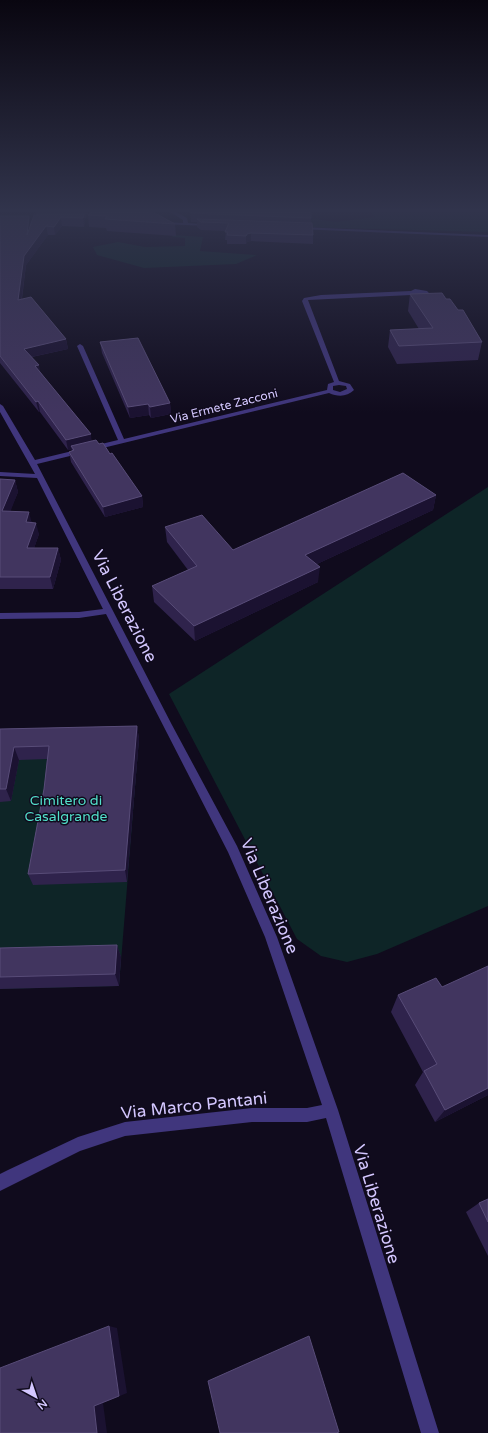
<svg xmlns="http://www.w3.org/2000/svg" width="488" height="1433" font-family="'Varela Round',sans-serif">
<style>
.green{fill:#0e2527}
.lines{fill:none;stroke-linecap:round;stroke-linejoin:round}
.street{fill:#40367d;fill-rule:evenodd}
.wall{fill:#2f234c}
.shaded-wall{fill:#1b1231}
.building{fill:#41355f;stroke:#584c78}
.labels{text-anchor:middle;stroke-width:3;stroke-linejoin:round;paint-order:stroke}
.far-street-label{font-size:12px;fill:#d4c7ff;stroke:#100b1d}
.park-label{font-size:14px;fill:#53dfcb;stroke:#100b1d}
.near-street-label{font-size:17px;fill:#d4c7ff;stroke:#100b1d}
</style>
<rect width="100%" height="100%" fill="#100b1d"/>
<!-- green -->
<path class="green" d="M370 212H488V232L298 227 313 219 336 222 375 217Z
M173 235 203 237 200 251 257 255 236 264 144 268 97 255 93 247 118 242 145 247 185 246V238L172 237Z
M488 487V906L377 954 347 962 321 956 297 939 169 694Z
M139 739 119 986 0 989V742Z"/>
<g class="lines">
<!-- street -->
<path class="street" d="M170 212H176L187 218 188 223 212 225 210 226 160 224 162 222 183 223V220Z
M300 227 488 235V237L298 229Z
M415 289 427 291 430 294 418 298 411 295 308 300 339 381 350 384 354 390C347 397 338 397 329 393L37 464 172 725 237 846 277 937 338 1110 439 1433H421L326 1118 307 1122H252L125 1136 80 1151 0 1191V1174L8 1170 78 1137 125 1122 252 1108H307L322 1105 265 937 228 852 106 614 79 618 0 619V613L79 612 103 609 37 478 0 476V472L35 474 0 412V404L3 406 35 460 118 440 77 346 80 344 83 346 124 439 327 390 328 384 334 382 302 301 304 298 321 295 411 291ZM339 385 346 386 347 389 340 392 333 390V386Z"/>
</g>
<!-- wall -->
<path class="wall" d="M36 212H88L86 218H84L85 223 84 227 62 226 55 235H48L26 265 22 299 66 339 68 349 32 357 41 373 92 441 99 444 110 454 142 496 143 507 105 517 71 462 69 452 72 451V450H68L40 412H39L0 363V216H29L31 224 36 215Z
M92 212H146L175 224 176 236 107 231 106 228 89 227 88 215Z
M190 213 311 218V223L313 235V244L251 241 247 242 246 244H227V240H225L226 231 201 230 197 227V222H191Z
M410 294 446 299 458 310 482 342 478 360 397 364 388 347 390 330 419 329 408 311Z
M100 342 170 403 171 414 151 418 149 415 130 418 102 353Z
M0 479 15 480 18 492 10 511 32 522 39 534 34 548H58L61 560 53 589H0Z
M436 495 433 510 317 564 318 582 195 641 154 602 152 586 188 570 167 542 165 527 233 550Z
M137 726 139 739 127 882 33 885 28 874 44 789 47 759 19 760 11 801 0 802V729Z
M117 945 121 957 119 986 0 989V948Z
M398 995 488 1095 435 1122 415 1085 423 1072 391 1012Z
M488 1199V1256L466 1212 479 1203Z"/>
<!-- shaded-wall -->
<path class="shaded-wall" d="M86 212H88L86 218Z
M84 214 85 223 84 227 83 218Z
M29 216 31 224 27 235Z
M61 217 62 226 55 235 54 227Z
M46 226 48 235 26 265 20 310 18 300 24 256Z
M251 233V241L247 242 246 244V236L247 234Z
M66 339 68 349 26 358 24 349Z
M39 365 41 375 35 366Z
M38 401 40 412H39L36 402Z
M170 403 171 414 151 418 150 407Z
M148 404 149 415 130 418 128 407Z
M91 434 92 445 71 446 72 450H68L66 440Z
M15 480 18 492 6 523 2 511Z
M436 495 433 510 304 570 305 555Z
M142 496 143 507 105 517 103 507Z
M29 512 32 524 26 522Z
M36 523 39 534 30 560 27 548Z
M58 548 61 560 53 589 50 577Z
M320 567 318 582 195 641 194 626Z
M137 726 139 739 127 882 125 870Z
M14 747 19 760 11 801 6 789Z
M117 945 121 957 119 986 115 974Z
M488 1088V1095L435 1122 445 1110Z
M109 1326 117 1328 127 1393 103 1403 107 1433H97L94 1406Z"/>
<!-- building -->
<path class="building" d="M92 212H133L155 213 175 224 105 219 107 216 88 215Z
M191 212H311V218L190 213Z
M84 214 83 218 61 217 54 227 46 226 24 256 18 300 31 297 66 339 24 349 39 365 35 366 91 434 66 440 38 401 36 402 0 356V216H29L27 235 34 215Z
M197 219 312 223 313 235 251 233 247 234 246 236 227 235 228 232H225L229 223 201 222Z
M442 293 446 299H450L458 310H463L482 342 399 346 390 330 433 328 410 294Z
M138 338 170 403 150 407 148 404 128 407 100 342Z
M96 440 99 444 103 443 110 454 112 453 142 496 103 507 69 452 74 450 71 446Z
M403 473 436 495 305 555 320 567 194 626 152 586 197 566 165 527 202 515 233 550Z
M0 479 15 480 2 511 29 512 26 522 36 523 27 548H58L50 577H0Z
M137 726 125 870 28 874 44 789 49 746 14 747 6 789H0V729Z
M117 945 115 974 0 977V948Z
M488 966V1088L445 1110 424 1071 437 1064 398 995 436 978 442 987Z
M488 1199V1222L479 1203Z
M109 1326 119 1396 94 1406 97 1433H0V1368Z
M309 1336 339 1432 336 1433H220L208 1381Z"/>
<!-- sky -->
<linearGradient id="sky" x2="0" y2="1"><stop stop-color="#090610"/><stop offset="0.51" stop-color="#31344c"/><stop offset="1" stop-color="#31344c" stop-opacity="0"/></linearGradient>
<rect width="488" height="413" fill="url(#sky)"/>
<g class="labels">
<!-- far-street labels -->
<g class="far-street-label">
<text transform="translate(224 406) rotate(-14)" y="4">Via Ermete Zacconi</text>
</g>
<!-- park labels -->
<g class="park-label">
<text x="66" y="805">Cimitero di<tspan x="66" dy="16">Casalgrande</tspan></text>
</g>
<!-- near-street labels -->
<g class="near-street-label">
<text transform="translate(125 606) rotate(63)" y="6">Via Liberazione</text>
<text transform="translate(270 896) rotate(67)" y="6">Via Liberazione</text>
<text transform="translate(194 1105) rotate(-6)" y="6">Via Marco Pantani</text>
<text transform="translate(377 1204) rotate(73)" y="6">Via Liberazione</text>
</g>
</g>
<!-- north arrow -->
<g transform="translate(36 1397) rotate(140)" stroke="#100b1d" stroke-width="3" paint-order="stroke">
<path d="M0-3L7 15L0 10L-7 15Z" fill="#d4c7ff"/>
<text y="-6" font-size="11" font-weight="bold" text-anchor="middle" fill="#d4c7ff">N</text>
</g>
</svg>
